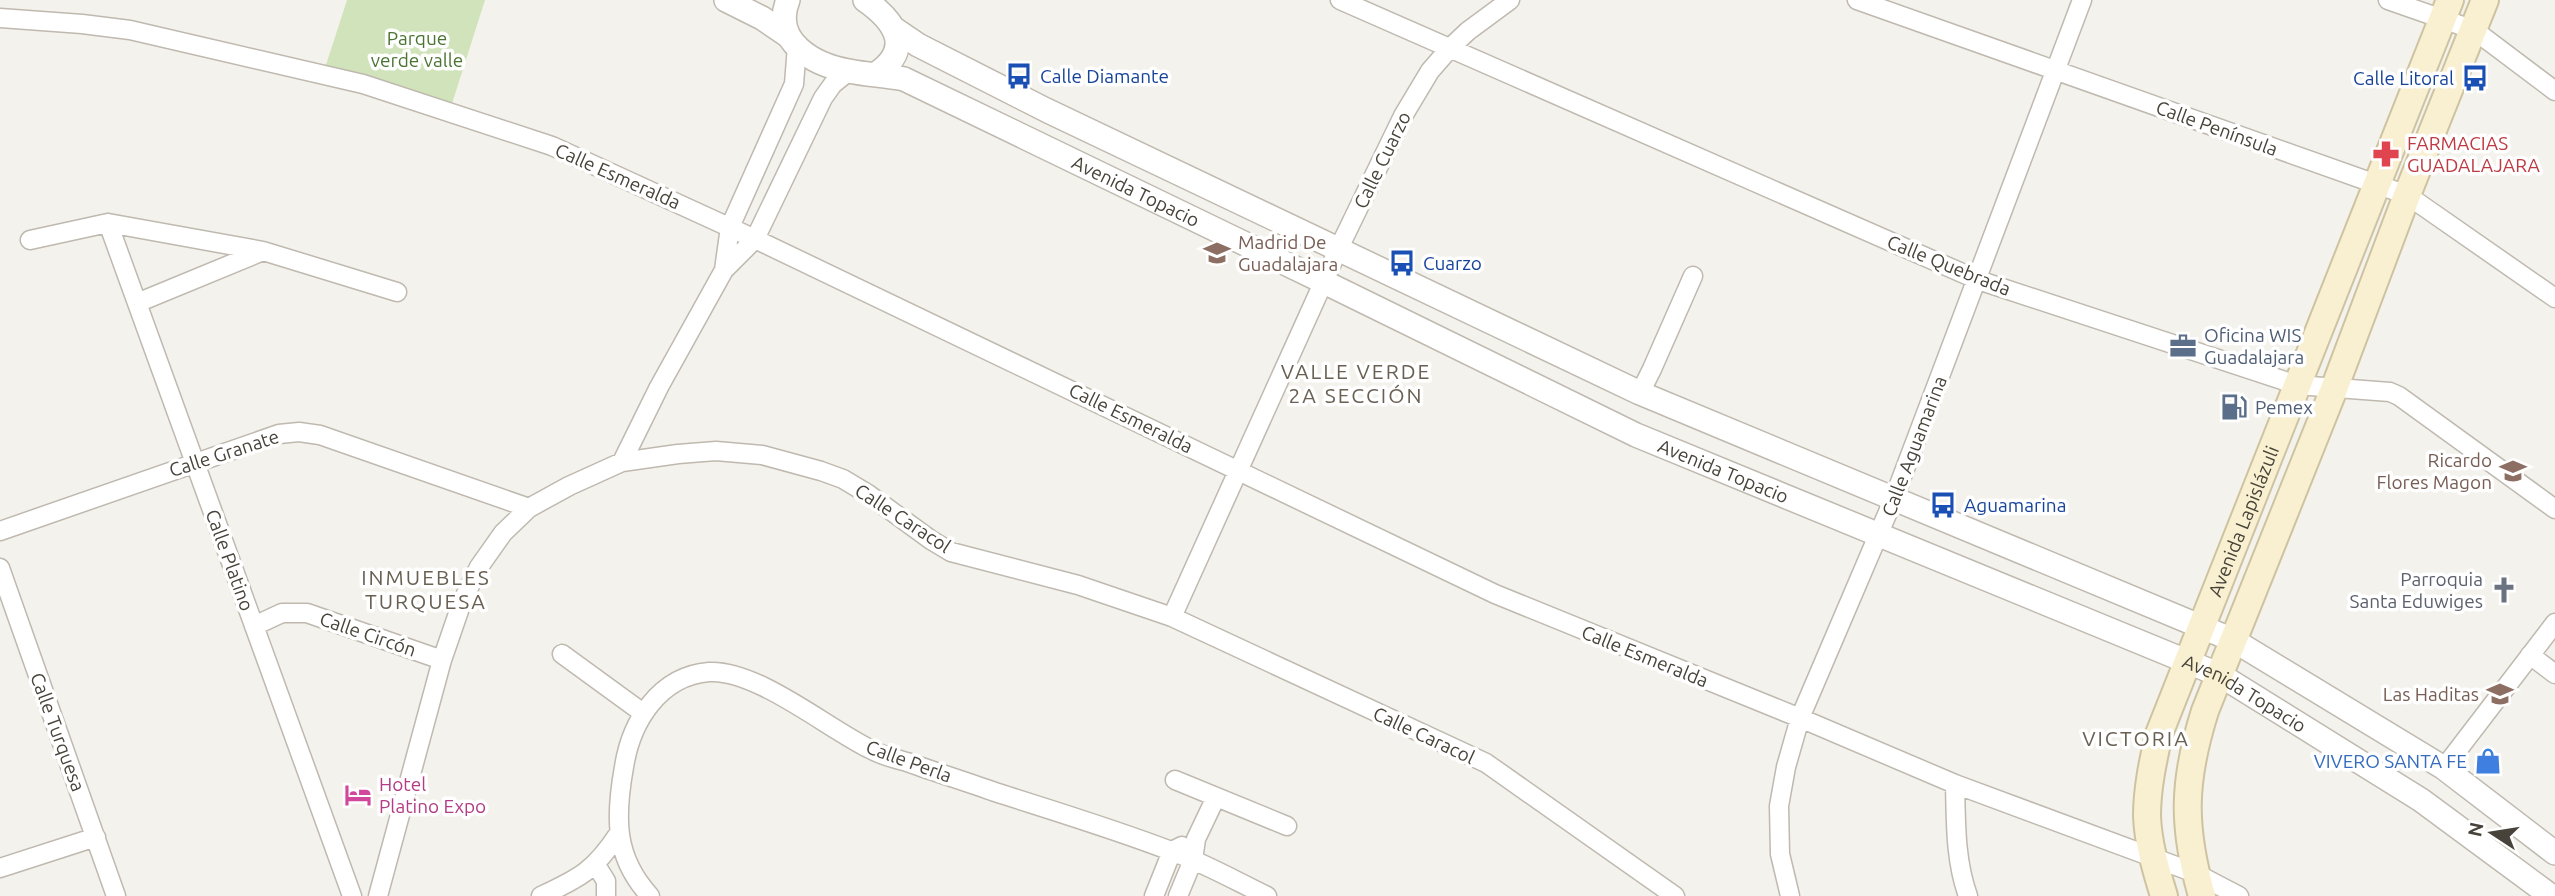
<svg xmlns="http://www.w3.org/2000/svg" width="2555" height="896" font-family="Ubuntu,sans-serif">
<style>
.green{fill:#d0e3ba}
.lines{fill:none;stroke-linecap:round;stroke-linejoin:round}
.minor-casing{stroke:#bfb9af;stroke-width:21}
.tertiary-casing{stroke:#bfb9af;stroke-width:26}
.secondary-casing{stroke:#cec3a1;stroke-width:30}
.minor{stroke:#fff;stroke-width:18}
.tertiary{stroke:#fff;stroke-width:23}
.secondary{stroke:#f9f0d1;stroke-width:26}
.labels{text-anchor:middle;stroke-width:7;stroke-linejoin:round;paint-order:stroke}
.park-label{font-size:19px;fill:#4b7433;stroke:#fff}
.transit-label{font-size:19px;fill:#164399;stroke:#fff;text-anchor:start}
.street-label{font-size:19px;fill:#48433a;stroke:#fff}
.health-label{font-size:19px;fill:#be3a42;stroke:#fff;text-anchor:start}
.education-label{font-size:19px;fill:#785e54;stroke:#fff;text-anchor:end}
.service-label{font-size:19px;fill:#4e5e75;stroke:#fff;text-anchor:start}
.worship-label{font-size:19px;fill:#5b616d;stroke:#fff;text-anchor:end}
.shop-label{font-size:19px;fill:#366cbe;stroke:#fff;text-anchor:end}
.hotel-label{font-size:19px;fill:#b23c85;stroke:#fff;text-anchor:start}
.neighbourhood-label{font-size:21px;letter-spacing:2px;fill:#696053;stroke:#fff}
</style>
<rect width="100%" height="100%" fill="#f4f2ec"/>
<!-- green -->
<path class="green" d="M347 0H485L449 113 324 71Z"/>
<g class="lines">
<!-- minor casing -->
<g class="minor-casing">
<path id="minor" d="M1340 0 1978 280 2297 385 2390 392 2399 396 2555 509
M1857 0 2407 195 2555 298
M2388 0 2474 30 2555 91
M0 18 82 24 130 30 363 84 552 146 755 239 1495 594 1800 718 1955 784 2195 873 2239 896
M108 223 352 896
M30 240 108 223 263 251 397 292
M724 270 730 227 794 84 797 46
M137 303 263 251
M1640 393 1652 369 1693 276
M622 462 659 387 724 270 755 239 823 98 833 84 849 71
M0 531 279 434 299 432 320 435 529 508
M0 568 116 896
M1172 617 1338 250 1403 116 1430 71 1450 48 1468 31 1510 0
M254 626 282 613H307L442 660
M562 654 643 713
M2530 655 2555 674
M2444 768 2555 623
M1175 780 1287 826
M1955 784C1956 822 1955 860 1968 896
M596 865 606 881V896
M0 868 96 837
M378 896 442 660 462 602 479 567 503 533 529 508 569 486 622 462 678 454 716 451 762 455 821 471 843 479 868 494 931 540 951 552 1078 585 1172 617 1486 763 1675 896
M541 896C580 878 595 870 619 833
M650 896C614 857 615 817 624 767 631 722 659 676 709 672 756 669 827 728 870 749 882 756 897 759 910 763 938 773 967 782 995 792 1054 811 1114 829 1171 851 1204 863 1236 881 1267 896
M1154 896 1172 851 1182 846
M1178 896 1193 860 1196 839 1216 797
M1790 896 1780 854 1779 806 1786 767 1800 718 1894 498 2082 0"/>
</g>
<!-- tertiary casing -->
<g class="tertiary-casing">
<g id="tertiary">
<path d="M726 0 762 18 787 35"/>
<path id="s1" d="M788 0C771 41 814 65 849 71 867 75 886 75 904 79L1324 282 1636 435 2220 675 2421 800 2551 896"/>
<path d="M865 0C895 21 914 49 876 74"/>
<path d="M893 28 918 45 1046 110 1640 393 2233 640 2444 768 2555 853"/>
</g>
</g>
<!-- secondary casing -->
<g class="secondary-casing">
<g id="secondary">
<path id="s2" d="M2164 896C2156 870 2148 843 2147 816 2147 788 2153 761 2159 734L2450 0"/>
<path d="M2202 896C2182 826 2183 781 2205 711L2334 389 2407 195 2485 0"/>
</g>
</g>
<!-- minor -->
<use href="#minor" class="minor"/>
<!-- tertiary -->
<use href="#tertiary" class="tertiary"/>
<!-- secondary -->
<use href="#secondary" class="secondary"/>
</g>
<!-- icons -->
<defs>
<g id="bus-bare" transform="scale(2.1)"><path d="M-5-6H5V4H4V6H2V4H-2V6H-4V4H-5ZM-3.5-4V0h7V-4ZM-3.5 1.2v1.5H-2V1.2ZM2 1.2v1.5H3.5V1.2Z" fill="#1a4fb4" stroke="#fff" stroke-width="2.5" paint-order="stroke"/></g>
<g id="pharmacy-bare" transform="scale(2.1)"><path d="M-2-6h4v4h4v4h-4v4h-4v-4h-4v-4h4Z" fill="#e0444e" stroke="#fff" stroke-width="2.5" paint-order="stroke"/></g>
<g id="school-bare" transform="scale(2.1)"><path d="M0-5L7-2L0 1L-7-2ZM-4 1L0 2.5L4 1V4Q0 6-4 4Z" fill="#8d6e63" stroke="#fff" stroke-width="2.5" paint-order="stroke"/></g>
<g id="office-bare" transform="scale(2.1)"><path d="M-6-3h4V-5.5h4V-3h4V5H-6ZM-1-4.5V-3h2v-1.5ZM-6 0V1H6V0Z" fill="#5c6f8a" stroke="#fff" stroke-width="2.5" paint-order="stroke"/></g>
<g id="fuel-bare" transform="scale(2.1)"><path d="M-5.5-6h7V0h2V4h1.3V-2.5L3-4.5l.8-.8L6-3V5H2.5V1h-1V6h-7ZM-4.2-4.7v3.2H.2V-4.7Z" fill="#5c6f8a" stroke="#fff" stroke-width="2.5" paint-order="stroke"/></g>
<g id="church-bare" transform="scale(2.1)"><path d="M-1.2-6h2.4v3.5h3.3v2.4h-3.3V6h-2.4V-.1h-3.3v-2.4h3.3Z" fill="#6b7280" stroke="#fff" stroke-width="2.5" paint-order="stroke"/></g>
<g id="shop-bare" transform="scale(2.1)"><path d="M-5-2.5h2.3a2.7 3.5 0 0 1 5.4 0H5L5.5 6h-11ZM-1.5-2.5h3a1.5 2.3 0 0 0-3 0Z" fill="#3f7fe0" stroke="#fff" stroke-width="2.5" paint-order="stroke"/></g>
<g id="hotel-bare" transform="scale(2.1)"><path d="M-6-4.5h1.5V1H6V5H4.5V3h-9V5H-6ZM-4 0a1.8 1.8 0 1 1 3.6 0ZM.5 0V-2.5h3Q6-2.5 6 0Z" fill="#d1479c" stroke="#fff" stroke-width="2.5" paint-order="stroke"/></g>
</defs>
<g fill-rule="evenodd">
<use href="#bus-bare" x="1019" y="76"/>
<use href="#bus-bare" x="2475" y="78"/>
<use href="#pharmacy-bare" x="2386" y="154"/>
<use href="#school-bare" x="1217" y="253"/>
<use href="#bus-bare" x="1402" y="263"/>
<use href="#office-bare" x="2183" y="346"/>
<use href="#fuel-bare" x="2234" y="407"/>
<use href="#school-bare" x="2513" y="471"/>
<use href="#bus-bare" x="1943" y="505"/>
<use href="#church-bare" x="2504" y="590"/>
<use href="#school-bare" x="2500" y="694"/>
<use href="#shop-bare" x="2488" y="761"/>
<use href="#hotel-bare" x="358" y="795"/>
</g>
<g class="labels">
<!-- park labels -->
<g class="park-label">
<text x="417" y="45">Parque<tspan x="417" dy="22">verde valle</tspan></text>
</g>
<!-- transit labels -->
<g class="transit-label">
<text x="1040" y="83">Calle Diamante</text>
<text x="2454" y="85" text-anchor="end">Calle Litoral</text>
<text x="1423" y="270">Cuarzo</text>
<text x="1964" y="512">Aguamarina</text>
</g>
<!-- street labels -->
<g class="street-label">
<text transform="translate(2217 128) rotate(20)" y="7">Calle Península</text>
<text transform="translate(1382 160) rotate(-64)" y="7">Calle Cuarzo</text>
<text transform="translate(618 176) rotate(24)" y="7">Calle Esmeralda</text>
<text dy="7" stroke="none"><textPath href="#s1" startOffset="422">Avenida Topacio</textPath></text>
<text transform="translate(1949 265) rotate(22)" y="7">Calle Quebrada</text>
<text transform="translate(1131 418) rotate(26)" y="7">Calle Esmeralda</text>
<text transform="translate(1914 446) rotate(-69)" y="7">Calle Aguamarina</text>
<text transform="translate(224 453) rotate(-18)" y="7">Calle Granate</text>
<text dy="7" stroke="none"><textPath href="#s1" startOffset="1073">Avenida Topacio</textPath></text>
<text transform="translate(903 518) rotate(33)" y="7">Calle Caracol</text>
<text dy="7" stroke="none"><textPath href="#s2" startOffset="394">Avenida Lapislázuli</textPath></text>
<text transform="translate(230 560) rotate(70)" y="7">Calle Platino</text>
<text transform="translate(368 634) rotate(19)" y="7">Calle Circón</text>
<text transform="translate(1645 656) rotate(22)" y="7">Calle Esmeralda</text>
<text dy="7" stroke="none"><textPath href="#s1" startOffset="1640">Avenida Topacio</textPath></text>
<text transform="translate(58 732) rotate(70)" y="7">Calle Turquesa</text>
<text transform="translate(1424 735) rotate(25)" y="7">Calle Caracol</text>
<text transform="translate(909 761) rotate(20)" y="7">Calle Perla</text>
</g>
<!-- health labels -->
<g class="health-label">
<text x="2407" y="150">FARMACIAS<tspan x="2407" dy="22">GUADALAJARA</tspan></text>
</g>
<!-- education labels -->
<g class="education-label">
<text x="1238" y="249" text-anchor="start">Madrid De<tspan x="1238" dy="22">Guadalajara</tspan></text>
<text x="2492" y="467">Ricardo<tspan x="2492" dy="22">Flores Magon</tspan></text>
<text x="2479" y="701">Las Haditas</text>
</g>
<!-- service labels -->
<g class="service-label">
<text x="2204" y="342">Oficina WIS<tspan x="2204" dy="22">Guadalajara</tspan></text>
<text x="2255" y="414">Pemex</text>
</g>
<!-- worship labels -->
<g class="worship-label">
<text x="2483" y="586">Parroquia<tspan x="2483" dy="22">Santa Eduwiges</tspan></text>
</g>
<!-- shop labels -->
<g class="shop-label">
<text x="2467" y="768">VIVERO SANTA FE</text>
</g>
<!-- hotel labels -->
<g class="hotel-label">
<text x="379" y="791">Hotel<tspan x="379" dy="22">Platino Expo</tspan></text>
</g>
<!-- neighbourhood labels -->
<g class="neighbourhood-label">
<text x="1356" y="379">VALLE VERDE<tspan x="1356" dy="24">2A SECCIÓN</tspan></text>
<text x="426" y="585">INMUEBLES<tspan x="426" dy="24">TURQUESA</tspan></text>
<text x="2136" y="746">VICTORIA</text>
</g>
</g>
<!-- north arrow -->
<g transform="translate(2492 833) rotate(282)" stroke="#ffffff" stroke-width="5" paint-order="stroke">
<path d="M0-5L12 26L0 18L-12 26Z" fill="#48433a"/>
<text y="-10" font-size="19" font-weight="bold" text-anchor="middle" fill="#48433a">N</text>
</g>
</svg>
